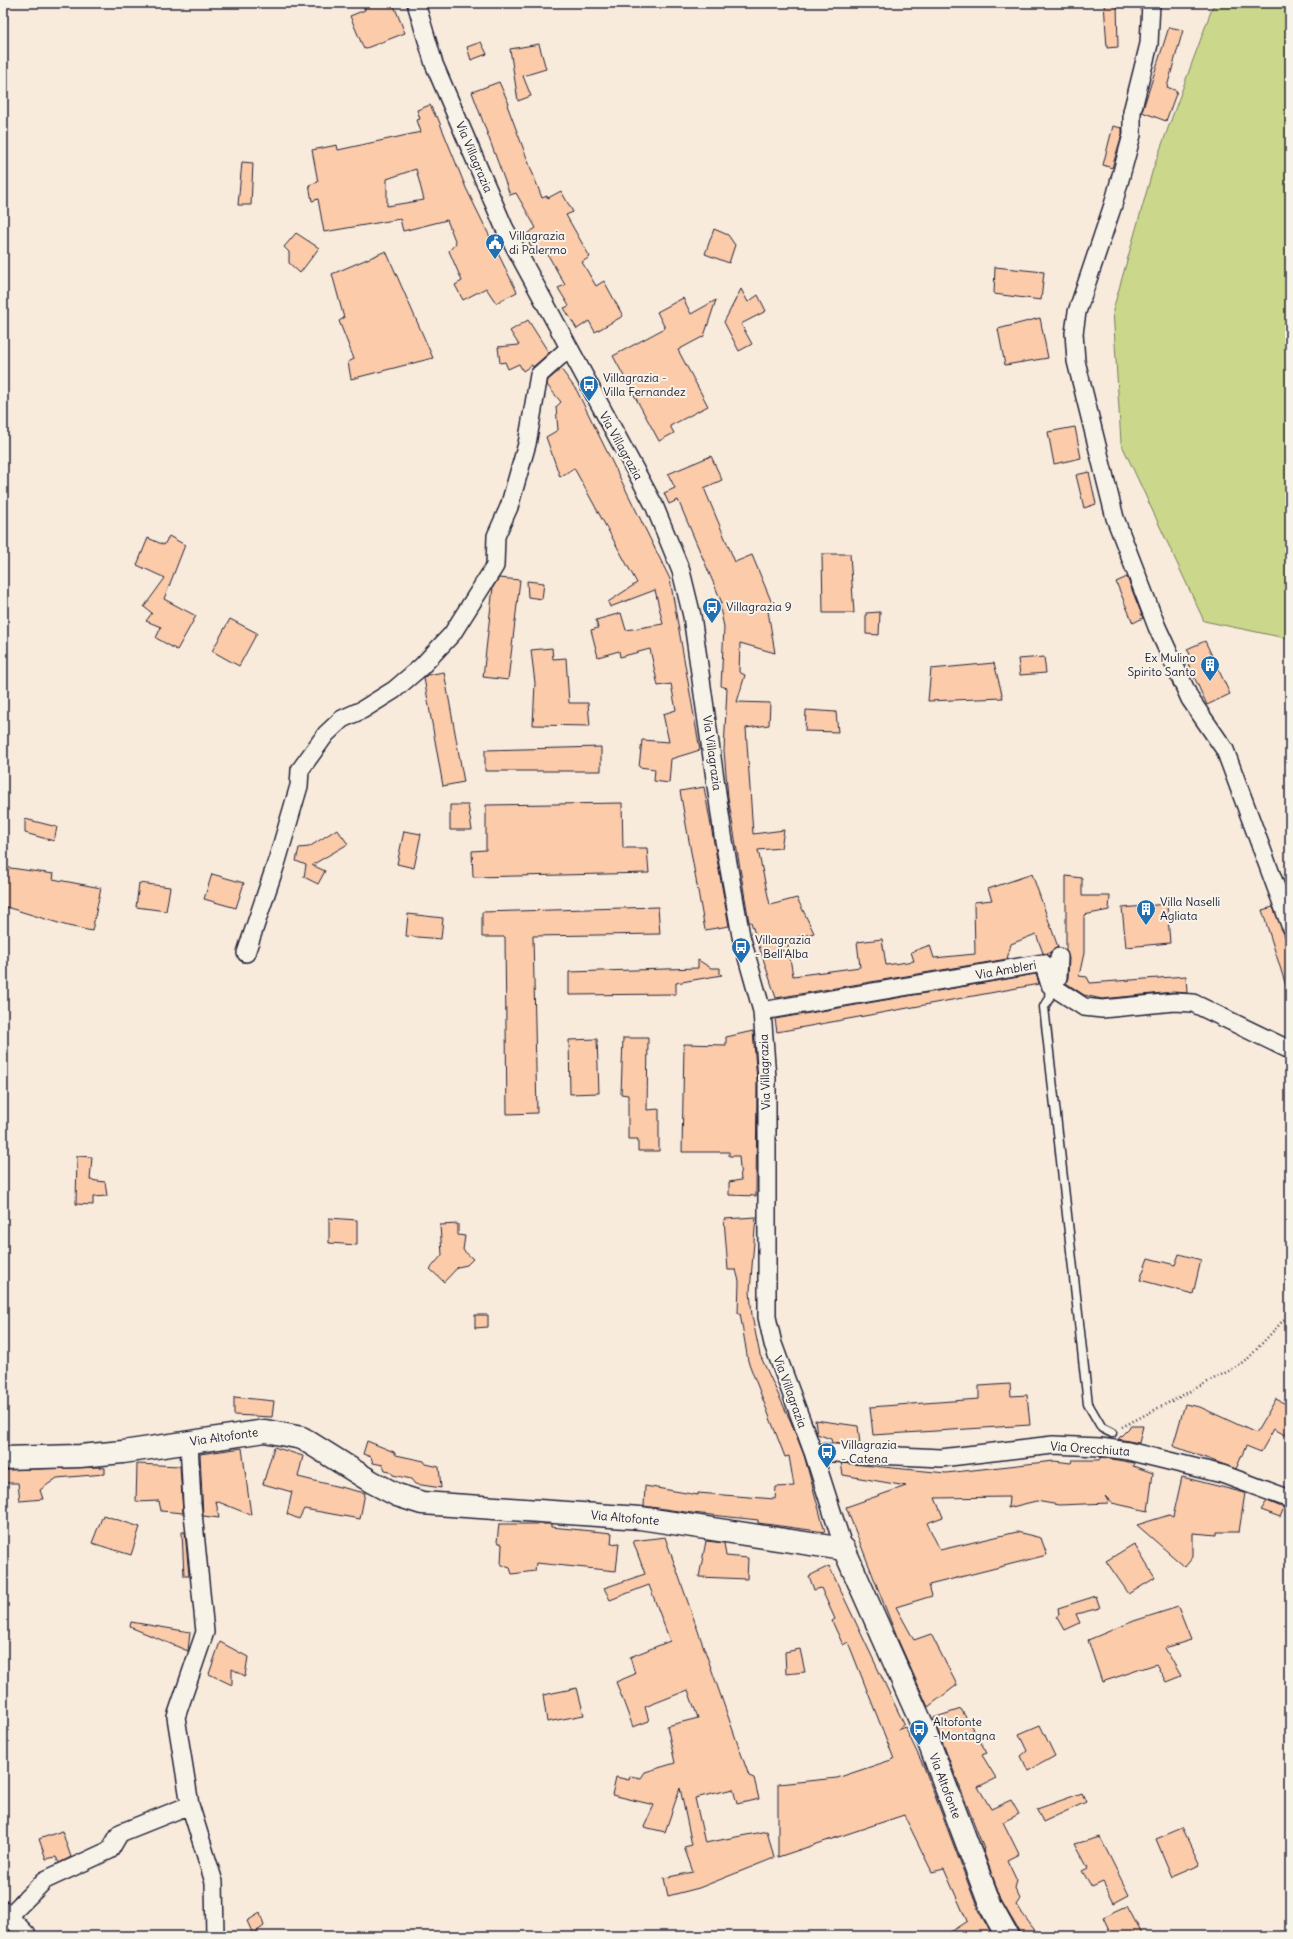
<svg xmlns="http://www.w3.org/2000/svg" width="1293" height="1939" font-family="Delius,sans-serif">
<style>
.green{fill:#cbd78a;stroke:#767c62}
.building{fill:#fbcbaa;stroke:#22223b;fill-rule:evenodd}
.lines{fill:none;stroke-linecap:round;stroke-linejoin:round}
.lane-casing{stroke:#22223b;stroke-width:11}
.street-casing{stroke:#22223b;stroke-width:20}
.secondary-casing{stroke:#22223b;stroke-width:25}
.path{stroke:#22223b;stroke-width:2.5;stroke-dasharray:1 3;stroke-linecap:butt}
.lane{stroke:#f7f3e8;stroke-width:8}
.street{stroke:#f7f3e8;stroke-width:17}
.secondary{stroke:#f7f3e8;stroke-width:22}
.labels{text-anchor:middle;stroke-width:4;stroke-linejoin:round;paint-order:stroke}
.street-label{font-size:12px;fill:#22223b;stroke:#f7f3e8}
.poi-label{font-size:12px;fill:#22223b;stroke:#f7f3e8;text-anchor:start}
</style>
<rect width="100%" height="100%" fill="#f8ebdc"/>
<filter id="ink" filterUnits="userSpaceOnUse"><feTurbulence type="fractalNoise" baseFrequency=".025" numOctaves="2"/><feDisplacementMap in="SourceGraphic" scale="8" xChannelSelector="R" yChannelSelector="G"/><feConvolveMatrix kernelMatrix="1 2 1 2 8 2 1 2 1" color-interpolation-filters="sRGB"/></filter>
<g filter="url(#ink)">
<!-- green -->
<path class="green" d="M1214 3H1290V639L1204 621 1121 443 1113 310 1153 169Z"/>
<!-- building -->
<path class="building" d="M364 3H393L405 33 364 49 350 16 365 10Z
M1104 3H1117L1118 47 1107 48Z
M1169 27 1183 30 1167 87 1177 91 1166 121 1142 112Z
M481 42 487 54 471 60 467 47Z
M539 44 546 69 523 76 531 96 518 101 510 49Z
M499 82 509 104 507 105 542 198 547 196 548 198 561 191 573 212 566 215 590 257 582 262 596 286 604 281 623 316 595 332 589 321 577 329 564 308 569 306 558 288 565 285 544 248 534 252 525 235 536 228 516 193 510 195 472 92Z
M430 105 436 117 437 116 466 188 517 292 496 303 486 288 463 300 455 285 462 281 449 251 456 243 447 220 403 231 400 219 324 232 318 199 312 201 309 185 318 182 312 150 337 145 338 150 421 132 417 120 420 119 417 110ZM416 169 424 200 387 206V179Z
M1113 126 1122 128V134L1112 168 1103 165Z
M242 162 253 163 251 205H238Z
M714 229 728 235 735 245 729 263 705 254Z
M296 233 319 248 300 273 289 263V252L284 247Z
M386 251 433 358 351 379 348 362 354 359 339 321 344 318 332 274Z
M995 267 1044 272 1041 300 994 294Z
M741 289 748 302 758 295 766 311 741 324 752 344 739 351 724 322Z
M683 298 691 314 716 300 704 336 678 350 708 406 670 426 674 433 659 441 613 356 665 328 657 312Z
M1040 318 1048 358 1005 365 998 329Z
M528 320 549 353 533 367 532 365 523 371 519 364 508 369 505 362 500 363 498 347 519 345 510 331Z
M561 369 577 391 670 579 700 750 671 759 669 783 654 781 655 769 639 767 642 740 669 742 663 714 676 710 671 684 658 686 650 649 620 657 619 651 598 657 591 630 598 628 596 620 621 613 626 630 663 624 655 590 610 607 608 602 637 583 574 468 560 477 546 437 558 430 556 407 561 402 547 385 548 380Z
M1075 427 1081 458 1054 464 1048 432Z
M711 456 722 480 704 488 735 562 752 555 774 608 768 611 775 653 740 643 739 672 745 675 737 702 770 703 769 725 746 728 753 834 784 830 781 848 758 850 770 905 797 898 814 933 787 940 793 976 860 967 857 942 882 939 886 965 914 961 911 952 930 945 934 958 975 954 974 902 992 900 988 889 1032 874 1058 947 1047 954 1043 953 1036 934 1011 944 1007 959 776 998 751 922H749L728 797 724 751 727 688 721 686 724 627 719 603H722L678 500 669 504 664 493 675 488 668 474Z
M1089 472 1096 504 1084 508 1076 475Z
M169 536 185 545 164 599 196 616 177 650 156 638 161 627 146 621 152 613 144 607 165 578 137 565 148 538 164 545Z
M822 554H850L854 613H823Z
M1127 577 1143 618 1133 623 1116 582Z
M499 578 520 580 508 680 483 677 493 587Z
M527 581 544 583 542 599 528 597Z
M880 612 879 635 866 634V613Z
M230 619 257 633 239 666 212 651Z
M1205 641 1230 694 1207 705 1185 657 1190 654 1187 649Z
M552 648 553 659 566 658 569 703H588L590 726 533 725 535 683 531 650Z
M1044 657 1046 673 1020 675 1018 659Z
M994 663 1003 698 928 701 931 669Z
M444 672 464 782 443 786 424 678 427 675Z
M806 710 836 712 838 732 805 731Z
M601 747V771H485V750Z
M704 787 729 926 705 930 680 791Z
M622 803 623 848H647L649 873 473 877 472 851 486 850V805Z
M450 805H468L472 830H450Z
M25 819 57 827 54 841 25 833Z
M337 829 348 844 312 865 325 871 318 884 304 877 306 865 296 861 299 848 309 847Z
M404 831 421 834 414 868 397 864Z
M3 867 54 874 53 879 101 888 92 931 68 926 3 906Z
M212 874 244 883 236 908 204 899Z
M1066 876 1082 878V896H1110L1109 910 1084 915V953L1079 976 1087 977 1090 983 1186 976 1187 993 1173 992 1102 999 1084 995 1066 983 1068 978 1069 958 1066 950Z
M139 883 170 887 166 911 136 907Z
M1167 904 1170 943 1126 947 1122 908Z
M658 907 660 934 533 936 537 1113 507 1114 505 937H482V912Z
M1273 907 1290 949V989H1287L1262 910Z
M408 914 443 918 441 939 406 936Z
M698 960 711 968H720V974L722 975 676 983V994L569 995V972L698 968Z
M1036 974 1039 984 777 1032 775 1019Z
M753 1031 757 1080 756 1196 729 1195V1182L741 1180 739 1156H729V1152H682L684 1044 726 1045V1037Z
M623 1038H648L647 1110 659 1109V1151H638V1139H628V1095L621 1094Z
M597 1039 599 1093 570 1094 569 1040Z
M77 1156 92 1157 90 1180 105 1182 107 1196 93 1197V1205L76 1204Z
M756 1217 750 1291 752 1316 760 1355 791 1422 804 1455 825 1532 758 1523V1520L692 1513 644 1506 645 1486 698 1495V1493L775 1499 776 1487 794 1486 789 1456 785 1457 748 1361 740 1313H738L739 1281 736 1270H728L724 1219Z
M329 1218 357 1220V1245L329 1243Z
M458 1224V1235L465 1236 463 1250 473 1259 467 1265 458 1267 444 1282 430 1269 442 1255 440 1225Z
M1179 1254 1201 1260 1193 1294 1140 1280 1148 1258 1175 1265Z
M475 1315H488V1327L475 1328Z
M1010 1384 1011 1396 1027 1395 1030 1425 873 1435 870 1407 979 1399V1386Z
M234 1397 274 1401 272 1417 234 1415Z
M1276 1399 1290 1406V1425L1285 1435 1274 1429 1261 1452 1246 1446 1236 1469 1173 1446 1185 1404 1200 1407 1256 1433Z
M815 1420 858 1426 860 1444 832 1443 831 1439 817 1434Z
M1131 1426H1143L1139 1443 1118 1439Z
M367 1441 394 1452 396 1455 424 1461 426 1464 439 1467 441 1488 415 1484 411 1479 393 1475 390 1471 385 1470 383 1465 373 1463 371 1457 363 1454Z
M274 1447 303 1456 298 1477 365 1493 360 1519 304 1509 299 1519 287 1514 292 1492 263 1484Z
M242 1448 251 1515 216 1501 219 1518 203 1516 200 1454Z
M1101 1457 1134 1463 1133 1466 1153 1473 1148 1511 1112 1503 1105 1496 1109 1503 1059 1505 1036 1501 1008 1508 1009 1497 935 1498 943 1517 927 1523 940 1550 1017 1532 1041 1538 1047 1555 929 1585 932 1596 896 1607 914 1640 931 1634 957 1685 928 1707 898 1640 846 1507 906 1486 843 1475 841 1463 946 1473 1054 1461 1071 1463 1072 1460H1099Z
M137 1464 180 1466 183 1513 161 1511 159 1501 136 1502Z
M97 1467 105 1468V1474L57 1478 40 1490 43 1499 20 1501 18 1483H3V1470Z
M1182 1477 1245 1493 1239 1532H1217V1535L1193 1533V1557L1185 1567 1137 1525 1169 1515 1173 1517Z
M1267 1501 1284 1508 1280 1517 1261 1510Z
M103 1515 140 1527 131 1555 92 1543Z
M499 1524H551V1527L612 1533 611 1544 619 1543 616 1571 536 1563 535 1571 512 1574 510 1568 501 1565 502 1544 497 1542Z
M182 1532H185L189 1576H184Z
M665 1537 749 1776 754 1778 759 1799 737 1804 733 1789 695 1798 705 1843 767 1831 774 1858 699 1888 668 1896 664 1878 693 1872 684 1847 692 1845 680 1788 665 1832 644 1827 654 1805 612 1795 616 1777 629 1780 630 1776 641 1778 645 1772 675 1763 667 1726 698 1718 688 1690 645 1707 649 1721 633 1727 616 1682 635 1674 630 1657 670 1641 649 1585 610 1600 604 1588 645 1574 633 1541Z
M706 1541 724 1543 726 1556 748 1558 747 1579 699 1577Z
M1134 1544 1155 1578 1129 1594 1106 1561Z
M829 1566 904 1724 897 1730 905 1727 924 1767 979 1912 993 1936H944L967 1921 944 1869 932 1872 904 1815 778 1857V1784L837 1778 894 1759 848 1642 843 1645 832 1621 835 1619 821 1588 814 1590 809 1576Z
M1096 1596 1100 1608 1076 1614 1080 1623 1065 1630 1057 1616 1059 1615 1058 1608Z
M1178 1607 1191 1640 1165 1648 1181 1676 1166 1682 1156 1664 1102 1682 1088 1640 1134 1621Z
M131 1622 190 1632 188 1651 130 1627Z
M220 1642 248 1657 245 1676 232 1669V1685L209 1674Z
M800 1649 805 1672 786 1674 785 1652Z
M577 1688 584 1715 547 1722 543 1695Z
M961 1709 987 1753 982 1755 996 1778 978 1787 991 1809 1011 1800 1019 1814 1003 1822 1019 1854 1007 1860 1017 1881 1015 1888 1020 1899 1016 1905 1039 1936H1022L1002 1902 983 1850 984 1849 933 1718Z
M1040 1725 1055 1756 1028 1771 1021 1756 1027 1751 1019 1734Z
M1082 1793 1086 1802 1043 1822 1037 1809Z
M1182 1828 1200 1865 1172 1877 1156 1839Z
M62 1831 71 1857 59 1863 56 1857 46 1859 39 1839Z
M1100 1837 1129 1895 1114 1903 1103 1882 1092 1887 1082 1871 1088 1868 1075 1844Z
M1127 1906 1143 1936H1112L1103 1917Z
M260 1913 264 1926 253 1934 247 1921Z"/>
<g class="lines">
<!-- lane casing -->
<g class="lane-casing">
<path id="lane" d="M1050 985 1049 998 1044 1007 1088 1404 1102 1428 1112 1433"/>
</g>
<!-- street casing -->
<g class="street-casing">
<path id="street" d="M416 3 434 64 504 227 654 505 681 571 692 616 723 835 741 936 762 1011 767 1078V1317L773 1344 813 1452 844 1549
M1151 3 1149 44 1132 112V135L1113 205 1077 312 1074 333 1076 361 1115 518 1157 627 1190 699 1225 750 1290 925
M246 953 277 861 299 786 300 770 326 734 342 719 362 710 394 690 421 667 452 634 495 566 496 536 509 507 527 444 539 375 568 349
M1050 985 1058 977 1059 957
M762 1011 1043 963 1050 985 1084 1007 1102 1009 1174 1002 1193 1003 1290 1050
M189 1442 192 1503 205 1632 176 1717 190 1805 214 1882 215 1936
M813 1452 941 1458 1053 1445 1100 1447 1128 1451 1222 1474 1290 1499
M3 1910 28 1936
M3 1922 45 1880 110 1850 120 1833 190 1805"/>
</g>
<!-- secondary casing -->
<g class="secondary-casing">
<path id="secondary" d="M3 1458 80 1456 123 1452 265 1431 302 1438 372 1482 397 1495 422 1503 640 1518 844 1549 924 1729 991 1907 1007 1936"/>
</g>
<!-- path -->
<path class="path" d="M1122 1427 1244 1363 1290 1313"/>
<!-- lane -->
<use href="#lane" class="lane"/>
<!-- street -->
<use href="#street" class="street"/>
<!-- secondary -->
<use href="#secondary" class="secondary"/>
</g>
</g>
<!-- icons -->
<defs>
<g id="civic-pin" transform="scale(1)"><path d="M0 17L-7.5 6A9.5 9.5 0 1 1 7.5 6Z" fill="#1f6fb2" stroke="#f7f3e8"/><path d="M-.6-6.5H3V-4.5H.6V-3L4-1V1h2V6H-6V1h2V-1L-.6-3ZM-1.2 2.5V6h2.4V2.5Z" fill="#fff"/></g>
<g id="bus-pin" transform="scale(1)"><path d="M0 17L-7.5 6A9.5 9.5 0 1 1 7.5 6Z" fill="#1f6fb2" stroke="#f7f3e8"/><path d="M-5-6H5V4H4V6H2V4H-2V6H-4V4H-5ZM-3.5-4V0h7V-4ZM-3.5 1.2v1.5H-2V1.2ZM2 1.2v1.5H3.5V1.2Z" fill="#fff"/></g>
<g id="building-pin" transform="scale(1)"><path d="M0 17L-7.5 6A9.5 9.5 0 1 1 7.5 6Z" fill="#1f6fb2" stroke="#f7f3e8"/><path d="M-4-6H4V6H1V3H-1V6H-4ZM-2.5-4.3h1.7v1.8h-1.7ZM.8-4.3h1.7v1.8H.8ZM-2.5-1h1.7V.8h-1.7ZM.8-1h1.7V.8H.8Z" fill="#fff"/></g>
</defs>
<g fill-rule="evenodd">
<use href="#civic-pin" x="495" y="243"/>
<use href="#bus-pin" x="589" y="385"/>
<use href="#bus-pin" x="712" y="607"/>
<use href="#building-pin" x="1210" y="665"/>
<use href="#building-pin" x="1146" y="909"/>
<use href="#bus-pin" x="741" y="947"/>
<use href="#bus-pin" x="827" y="1452"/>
<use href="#bus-pin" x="919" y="1729"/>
</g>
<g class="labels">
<!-- street labels -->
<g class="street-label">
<text transform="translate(474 157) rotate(67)" y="4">Via Villagrazia</text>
<text transform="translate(621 446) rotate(61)" y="4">Via Villagrazia</text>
<text transform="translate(712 753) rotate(82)" y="4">Via Villagrazia</text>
<text transform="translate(1006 970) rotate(-10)" y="4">Via Ambleri</text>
<text transform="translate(765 1072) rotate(-92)" y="4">Via Villagrazia</text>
<text transform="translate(790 1392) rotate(70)" y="4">Via Villagrazia</text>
<text transform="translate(224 1437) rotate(-8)" y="4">Via Altofonte</text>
<text transform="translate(1090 1449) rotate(4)" y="4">Via Orecchiuta</text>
<text transform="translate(625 1518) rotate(5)" y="4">Via Altofonte</text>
<text transform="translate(945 1786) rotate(69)" y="4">Via Altofonte</text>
</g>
<!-- poi labels -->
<g class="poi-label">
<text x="509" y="240">Villagrazia<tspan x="509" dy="14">di Palermo</tspan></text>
<text x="603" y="382">Villagrazia -<tspan x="603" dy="14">Villa Fernandez</tspan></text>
<text x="726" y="611">Villagrazia 9</text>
<text x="1196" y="662" text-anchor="end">Ex Mulino<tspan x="1196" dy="14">Spirito Santo</tspan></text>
<text x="1160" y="906">Villa Naselli<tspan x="1160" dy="14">Agliata</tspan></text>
<text x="755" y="944">Villagrazia<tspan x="755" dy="14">- Bell'Alba</tspan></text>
<text x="841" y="1449">Villagrazia<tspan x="841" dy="14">- Catena</tspan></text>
<text x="933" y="1726">Altofonte<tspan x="933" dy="14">- Montagna</tspan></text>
</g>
</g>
<!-- margin -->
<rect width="1293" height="1939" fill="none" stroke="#f7f3e8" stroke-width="16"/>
<rect x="8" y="8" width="1277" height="1923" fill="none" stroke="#22223b" stroke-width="1.5" filter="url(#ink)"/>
</svg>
